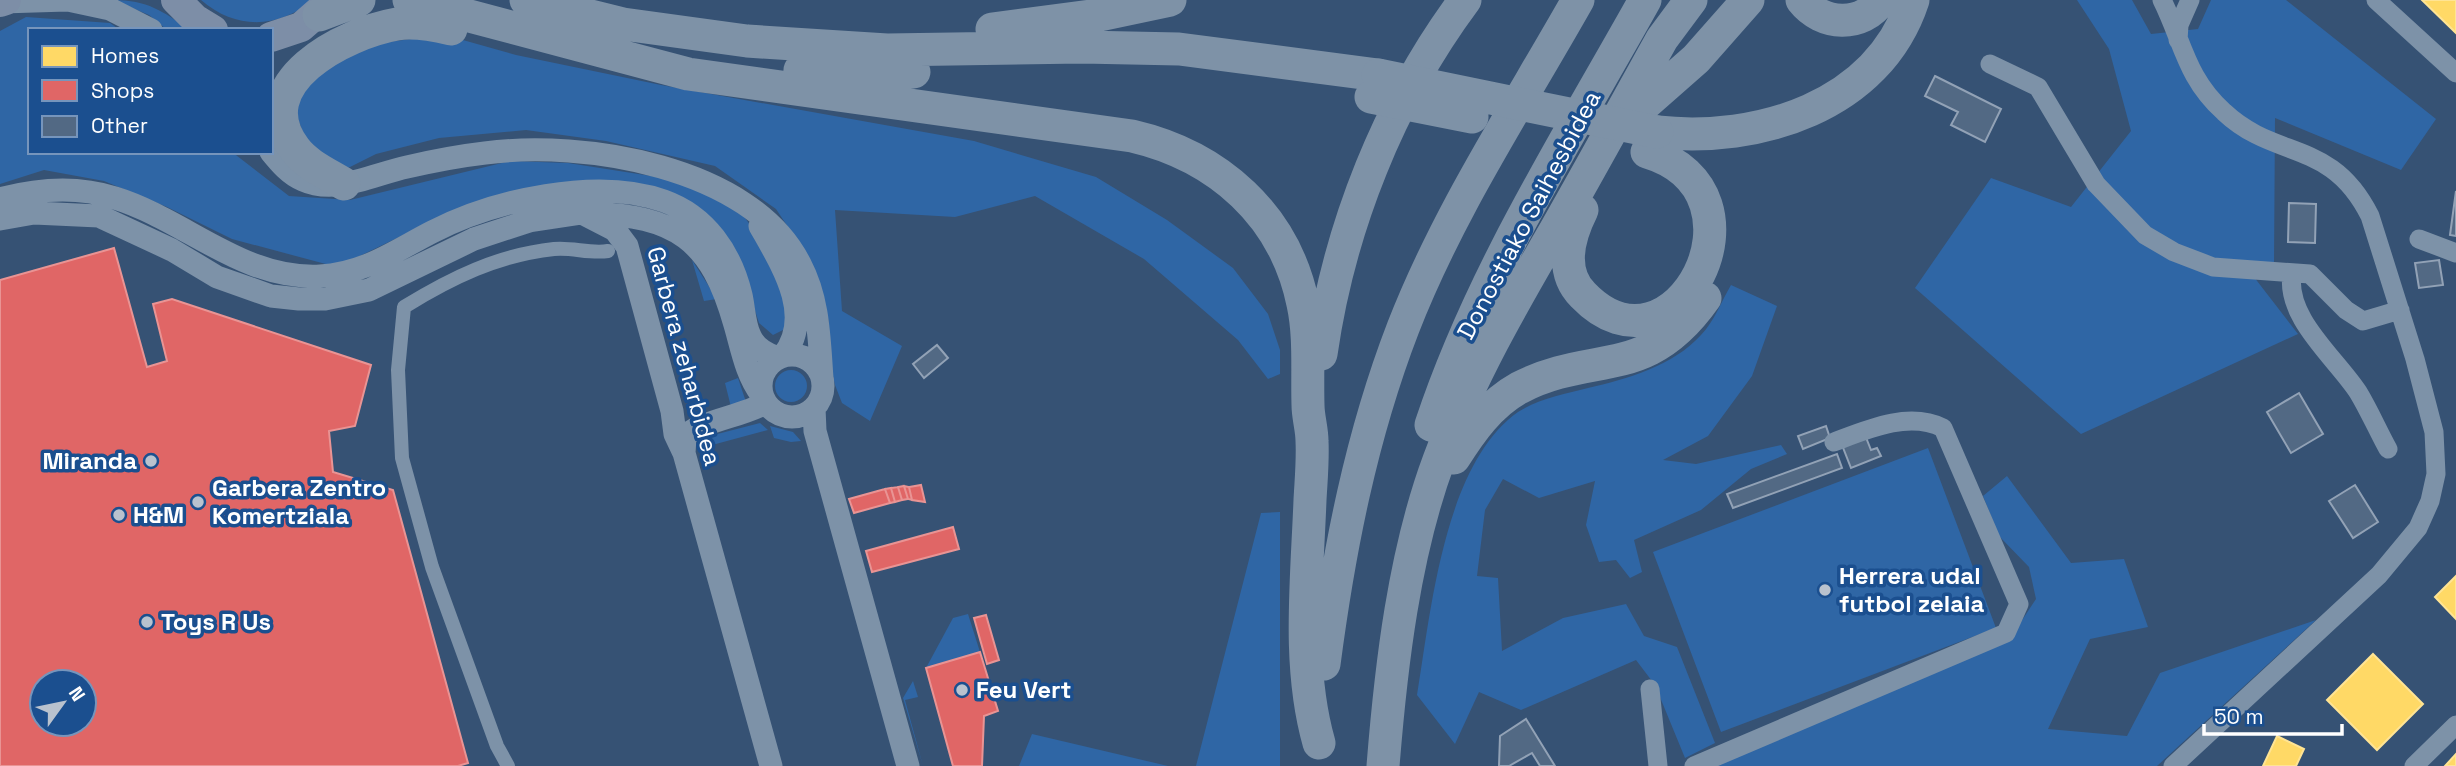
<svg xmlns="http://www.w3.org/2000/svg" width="2456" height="766" font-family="'Space Grotesk',sans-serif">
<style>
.green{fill:#2f66a5}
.homes{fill:#ffd966;stroke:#ffe494;stroke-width:2}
.shops{fill:#e06666;stroke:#e99494;stroke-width:2;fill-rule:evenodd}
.building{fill:#526984;stroke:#92a2b6;stroke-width:2}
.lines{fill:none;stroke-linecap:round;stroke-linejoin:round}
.pedestrian{stroke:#7d92a8;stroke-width:14}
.minor{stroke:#7d92a8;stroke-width:19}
.tertiary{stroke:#7d92a8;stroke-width:23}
.primary{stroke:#7d8ea7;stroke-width:30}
.motorway{stroke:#7e92a7;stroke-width:33}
.motorway-bridge{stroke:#7e92a7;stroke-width:33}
.poi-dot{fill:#b9c2ce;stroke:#1b4f8f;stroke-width:2.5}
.labels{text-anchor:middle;stroke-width:7;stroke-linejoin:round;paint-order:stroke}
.street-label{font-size:24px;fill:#fff;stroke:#1b4f8f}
.poi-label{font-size:24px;font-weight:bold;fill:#fff;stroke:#1b4f8f;text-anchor:start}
</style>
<rect width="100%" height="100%" fill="#365274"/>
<!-- green -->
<path class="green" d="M113 0C148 0 162 11 190 30H167L149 15Z
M201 0H314C278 28 237 31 201 0Z
M2077 0H2132L2151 34 2198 29 2211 0H2286L2436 119 2401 170 2275 118 2274 264 2254 277 2298 334 2081 434 1915 288 1991 178 2071 207 2131 131 2109 49Z
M26 17 110 23 120 30H30V152H232L289 196 350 200 510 161 568 163 696 183 740 211 764 244 785 283 787 328 773 335 759 323 749 292 725 242 625 194 453 211 337 267 232 239 167 207 104 181 44 170 0 184V31Z
M445 35 516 55 661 85 974 141 1096 177 1167 220 1233 268 1268 314 1280 350V374L1268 379 1238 340 1144 259 1035 196 955 217 835 210 842 311 902 346 870 421 842 403 835 385 828 354 829 323 823 296 806 254 776 209 715 166 606 141 526 130 439 138 376 154 346 169 313 160 290 97 354 46Z
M692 260 717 299 704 301Z
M1731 285 1777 306 1752 376 1708 436 1663 460 1696 464 1781 445 1787 454 1751 469 1701 510 1634 540 1642 572 1630 578 1616 560 1599 562 1586 525 1595 481 1539 498 1503 479 1485 510 1477 576 1498 578 1502 651 1563 618 1626 604 1644 636 1677 647 1715 743 1685 758 1655 685 1636 660 1521 710 1479 692 1455 744 1417 695C1431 611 1444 464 1518 412 1538 399 1565 394 1588 388 1627 379 1673 366 1701 335 1714 322 1722 300 1731 285Z
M775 386a16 16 0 1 1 32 0a16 16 0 1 1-32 0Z
M738 378 747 405 732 411 725 383Z
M760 423 768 430 701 448 698 439Z
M770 426 793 432 801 441 791 442 774 438Z
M1928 448 1996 628 1721 732 1653 552Z
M2007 476 2071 563 2124 559 2148 627 2090 639 2048 729 2127 736 2160 673 2316 620 2157 766H1705L2009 640 2036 599 2029 567 1999 536 1983 496Z
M1280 512V766H1196L1261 513Z
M968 614 980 652 926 668 953 618Z
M913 681 918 697 905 700 923 766 903 698Z
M1032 734 1168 766H1019Z"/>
<!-- homes -->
<path class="homes" d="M2422 0H2456V33Z
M2456 576V619L2435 597Z
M2373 654 2423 704 2377 750 2327 700Z
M2277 736 2304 749 2296 766H2263Z
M2456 754V766H2445Z"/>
<!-- shops -->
<path class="shops" d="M114 248 147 367 167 361 153 304 172 299 371 365 355 426 329 431 333 472 393 490 468 763 458 766H0V280ZM42 682H84V724H42Z
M921 485 925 502 912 500 909 487Z
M904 486 909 487 912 500 908 499Z
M904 486 908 499 902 500 898 487Z
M898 487 902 500 895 502 891 488Z
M891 488 895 502 890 503 885 489Z
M885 489 890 503 854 513 849 499Z
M953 527 959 549 872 572 866 551Z
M986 615 999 660 987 664 974 618Z
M980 652 998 711 984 716 982 766H953L926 668Z"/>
<!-- building -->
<path class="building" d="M1935 76 2001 109 1985 142 1951 125 1958 112 1925 96Z
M2456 191V236L2450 235Z
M2289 203 2316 204 2315 243 2288 242Z
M2439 260 2443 285 2419 288 2415 263Z
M937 345 948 358 924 378 913 364Z
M2299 393 2323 434 2291 453 2267 412Z
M1826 426 1830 438 1803 449 1798 436Z
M1865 435 1871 450 1877 448 1881 456 1851 468 1842 445Z
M1837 454 1842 468 1733 508 1727 494Z
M2355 485 2378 522 2353 538 2329 501Z
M1526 719 1555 766H1540L1532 753 1509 766H1499L1500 736Z"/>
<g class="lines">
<!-- pedestrian -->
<path class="pedestrian" d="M508 766 497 746 432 567 402 458 398 370 404 307C451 278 498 255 554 249 572 247 590 254 608 251"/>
<!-- minor -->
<path class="minor" d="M2162 0C2183 42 2186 78 2224 112 2276 161 2331 138 2370 216L2415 359 2434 432 2436 474 2430 501 2418 528 2379 575 2173 766
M2376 0 2456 73
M2178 40 2179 25 2190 0
M1990 64 2038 87 2096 184 2145 235 2174 252 2213 267 2310 274 2346 310 2363 321 2400 310
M2419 239 2456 253
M2292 273C2285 318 2335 357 2358 392 2369 410 2378 431 2388 449
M1650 689 1658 766
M1694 766 2006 633 2019 604 1943 428C1909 411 1868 429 1834 442
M2414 766 2456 725"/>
<!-- tertiary -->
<path class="tertiary" d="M68 0 110 9 151 30
M2 2 67 0
M271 152C280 163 290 175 303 180 336 195 374 174 407 167 433 161 459 156 485 153 583 140 751 166 800 264 819 300 819 338 822 378
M0 199C37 189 78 186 115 198 186 220 242 280 320 276 364 274 395 251 432 232 494 200 597 177 664 201 706 216 731 253 741 295 744 308 744 324 750 336 755 348 766 354 778 358
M589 213C676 216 711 239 735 325 742 349 746 374 761 394
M0 219 34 213 99 216 172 250 217 277 271 296 299 299H325L369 290 474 239 529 221 582 213 615 230 627 246 672 411 675 434 684 453 771 766
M760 226C782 265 815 316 783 356
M761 386a31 31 0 1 1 62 0a31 31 0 1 1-62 0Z
M814 408 815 431 908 766
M684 453 685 437C696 422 744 416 765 403"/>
<!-- primary -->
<path class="primary" d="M176 0 195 19 213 30
M0 2 6 0
M271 37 301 27 332 0"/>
<!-- motorway -->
<path class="motorway" d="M409 0 688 74 1132 136C1218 156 1285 215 1303 304 1310 336 1307 371 1308 405 1308 417 1312 429 1312 441 1313 461 1311 481 1310 500 1307 580 1297 666 1319 743
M526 0 623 24 747 41 887 50 1082 47 1179 49 1378 75
M1802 0C1822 26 1862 28 1881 0
M319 15 359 0
M992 29 1099 15 1170 0
M800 70 914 72
M1638 110 1696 59 1748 0
M1657 132C1758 143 1878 107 1913 0
M344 184C328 174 307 165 295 149 245 83 345 33 397 24 415 21 434 25 451 29
M1582 210C1569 236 1559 271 1583 295 1674 390 1780 192 1647 152
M1321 354C1339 228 1389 102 1465 0
M1431 425C1481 274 1568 138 1645 0
M1454 458C1471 431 1490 404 1519 388 1594 349 1645 383 1705 298
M1324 664C1339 550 1361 437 1403 328 1448 212 1517 108 1578 0
M1383 766C1391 666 1404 554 1439 460 1469 379 1513 303 1556 229 1592 166 1627 102 1662 39L1691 0"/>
<!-- motorway-bridge -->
<path class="motorway-bridge" d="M1378 75 1657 132
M1371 97 1472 117"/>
</g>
<!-- markers -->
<g class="poi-dot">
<circle cx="151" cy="461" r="7"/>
<circle cx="198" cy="502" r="7"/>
<circle cx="119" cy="515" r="7"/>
<circle cx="1825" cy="590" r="7"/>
<circle cx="147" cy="622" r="7"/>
<circle cx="962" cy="690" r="7"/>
</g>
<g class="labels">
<!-- street labels -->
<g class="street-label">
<text transform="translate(1529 215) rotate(-62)" y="8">Donostiako Saihesbidea</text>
<text transform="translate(684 356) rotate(75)" y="8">Garbera zeharbidea</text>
</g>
<!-- poi labels -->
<g class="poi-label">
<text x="137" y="469" text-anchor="end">Miranda</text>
<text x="212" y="496">Garbera Zentro<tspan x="212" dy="28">Komertziala</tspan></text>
<text x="133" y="523">H&amp;M</text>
<text x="1839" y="584">Herrera udal<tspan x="1839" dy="28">futbol zelaia</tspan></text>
<text x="161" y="630">Toys R Us</text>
<text x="976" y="698">Feu Vert</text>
</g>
</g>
<!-- legend -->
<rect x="28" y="28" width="245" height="126" fill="#1b4f8f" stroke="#7695bc" stroke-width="2"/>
<rect x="42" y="46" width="35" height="21" fill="#ffd966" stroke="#7695bc" stroke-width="2"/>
<text x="91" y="63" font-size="21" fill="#ffffff">Homes</text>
<rect x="42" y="80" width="35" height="21" fill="#e06666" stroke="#7695bc" stroke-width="2"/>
<text x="91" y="98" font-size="21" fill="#ffffff">Shops</text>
<rect x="42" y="116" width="35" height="21" fill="#526984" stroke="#7695bc" stroke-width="2"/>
<text x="91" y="133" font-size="21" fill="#ffffff">Other</text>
<!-- north arrow -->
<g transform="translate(63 703) rotate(57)"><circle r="33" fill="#1b4f8f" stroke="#7695bc" stroke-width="2"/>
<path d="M0-5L12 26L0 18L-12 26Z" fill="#b9c2ce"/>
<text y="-10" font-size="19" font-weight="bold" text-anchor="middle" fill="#ffffff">N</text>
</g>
<!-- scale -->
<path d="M2204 724v10h138v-10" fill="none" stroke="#ffffff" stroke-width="3.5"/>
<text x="2214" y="724" font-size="21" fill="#ffffff" stroke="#1b4f8f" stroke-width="5" paint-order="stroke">50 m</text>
</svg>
